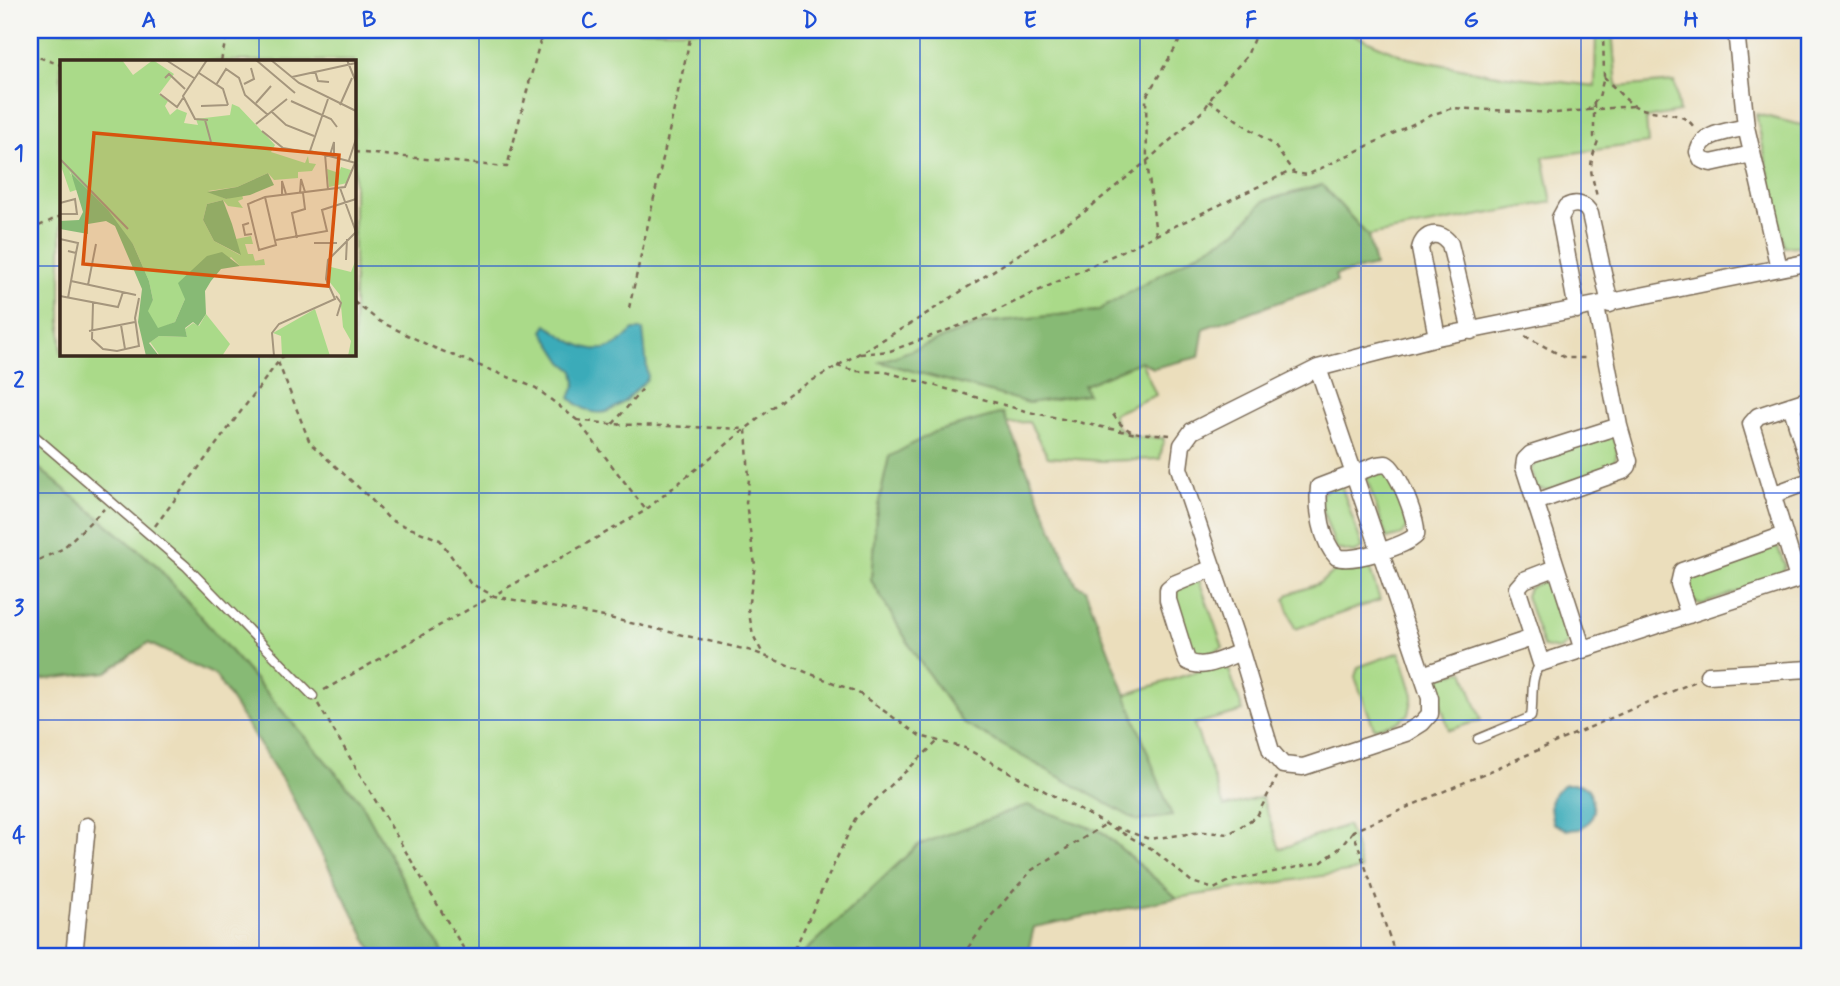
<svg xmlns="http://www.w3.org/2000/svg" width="1840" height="986" font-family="Mynerve,sans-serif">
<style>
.green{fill:#aada89;stroke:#728254;stroke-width:2;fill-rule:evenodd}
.forest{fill:#87ba75;stroke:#61724a;stroke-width:2}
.water{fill:#3babb9;stroke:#3b6a6c;stroke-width:2}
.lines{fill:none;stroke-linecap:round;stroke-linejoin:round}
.service-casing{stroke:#796955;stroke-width:11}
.minor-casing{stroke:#796955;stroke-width:19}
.path{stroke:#796955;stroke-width:2.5;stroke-dasharray:5 5;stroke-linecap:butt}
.service{stroke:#fff;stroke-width:8}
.minor{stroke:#fff;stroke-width:16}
.grid{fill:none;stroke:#1d4ed8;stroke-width:2;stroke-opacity:0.55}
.inset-road{fill:none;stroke:#a5967d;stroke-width:2}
.view{fill:#d7540e;fill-opacity:0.15;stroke:#d7540e;stroke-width:3.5}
.inset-edge{fill:none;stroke:#3b2a1e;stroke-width:3.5}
.neatline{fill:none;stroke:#1d4ed8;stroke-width:2.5}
.grid-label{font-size:23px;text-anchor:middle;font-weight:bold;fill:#1d4ed8}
</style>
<rect width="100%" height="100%" fill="#f6f6f2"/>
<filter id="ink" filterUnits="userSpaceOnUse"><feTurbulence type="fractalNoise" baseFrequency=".0143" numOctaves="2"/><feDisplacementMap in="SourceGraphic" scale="14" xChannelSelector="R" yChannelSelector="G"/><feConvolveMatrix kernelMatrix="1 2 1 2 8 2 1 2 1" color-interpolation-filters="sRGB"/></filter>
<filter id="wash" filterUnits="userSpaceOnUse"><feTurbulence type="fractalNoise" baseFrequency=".00686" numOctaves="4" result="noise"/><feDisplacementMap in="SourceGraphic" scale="28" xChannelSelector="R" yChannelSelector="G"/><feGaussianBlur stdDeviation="1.57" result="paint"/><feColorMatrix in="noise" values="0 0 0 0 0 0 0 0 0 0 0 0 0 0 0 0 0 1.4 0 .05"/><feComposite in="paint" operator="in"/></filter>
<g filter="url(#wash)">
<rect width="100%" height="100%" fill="#ebdebc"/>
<!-- green -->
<path class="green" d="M30 30H1343L1408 58 1491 74 1595 86 1596 30H1612L1617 87 1674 82 1679 112 1646 118 1648 143 1543 157 1552 202 1368 236 1322 185 1264 201 1237 231 1097 311 983 323 1087 393 1084 385 1141 361 1156 395 1113 414 1117 427 1134 437 1164 438 1160 459 1103 461 1048 457 1029 422 1007 423 1003 413 889 457 876 516 871 580 916 656 963 723 1171 816 1125 695 1220 664 1228 667 1243 711 1194 724 1224 807 1262 797 1280 849 1347 825 1354 842 1361 870 1177 898 1102 832 918 845 801 956H444L361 802 155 564 30 461ZM61 61H354V354H61Z
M1756 114 1810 127V245L1784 247Z
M1607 436 1613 438C1619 449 1618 457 1611 466L1548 490 1536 488 1531 470C1538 450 1587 442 1607 436Z
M1382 470 1393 477 1408 526 1402 535 1387 539 1366 476Z
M1340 482 1363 548 1354 553 1336 549 1320 503 1322 493Z
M1769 546 1778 548 1785 565 1781 575 1763 583 1703 604C1688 603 1685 590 1688 577Z
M1364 563 1369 567 1380 600 1295 629 1285 599 1289 594 1318 584 1333 573Z
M1199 580 1223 647C1217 650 1208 655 1202 655 1187 654 1178 610 1173 597L1174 590Z
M1543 581C1561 586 1564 621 1569 637L1567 644 1559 650 1543 647 1526 596 1529 588Z
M1400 652 1413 695 1409 714 1396 723 1374 728 1355 677 1358 667Z
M1464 671 1481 720 1449 730 1435 685 1437 678Z"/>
<!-- forest -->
<path class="forest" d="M1322 185 1368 236 1375 266 1335 275 1337 282 1204 328 1199 357 1153 368 1141 361 1084 385 1087 394 1029 403 880 362 983 323 1097 311 1237 231 1264 201Z
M1003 413 1076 584 1085 589 1172 816 1138 821 963 723 916 656 871 580 876 516 889 457 934 432Z
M30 461 155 564 361 802 444 956H375L288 789 215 675 148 643 107 672 30 681Z
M1027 805 1102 832 1177 898 1034 927 1027 956H801L918 845Z"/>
<!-- water -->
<path class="water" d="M547 325C576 346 605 365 633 330H643L648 378C624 402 603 431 570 398L576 383 574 371 563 362 543 331Z
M1565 784H1579L1589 788 1594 811 1590 821 1580 829 1567 830 1553 823C1548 804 1548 795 1565 784Z"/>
</g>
<g filter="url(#ink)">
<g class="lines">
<!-- service casing -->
<g class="service-casing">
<path id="service" d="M30 432 186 566 313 696
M1478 739 1531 717C1534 698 1529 678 1541 663"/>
</g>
<!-- minor casing -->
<g class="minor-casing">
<path id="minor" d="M1736 30 1746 127 1779 268
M1746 127C1729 132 1703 132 1698 152L1702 160 1711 163 1752 154
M1577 310 1560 218 1566 207C1575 202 1586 204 1590 214L1610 304
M1437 337 1420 249C1424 232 1440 230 1450 244L1471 331
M1318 368 1430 698V714L1422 723 1406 733 1303 767 1283 765 1271 751 1241 652 1179 468 1182 445 1192 431 1318 368 1437 337 1810 262
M1791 405 1810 468
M1386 464C1398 469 1418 522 1416 535 1406 546 1351 563 1337 557 1321 541 1317 508 1319 487L1377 465Z
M1772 495 1807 482 1810 479
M1536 502 1623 471 1628 466 1629 461 1619 426
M1213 568 1174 584 1168 589V600L1187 661C1203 671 1224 658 1241 652
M1555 568 1524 580 1517 588 1541 663 1798 579 1751 424 1758 416 1810 399
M1689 615 1679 584 1682 571 1784 535
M1583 650 1524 467 1525 460 1531 454 1619 426 1596 306
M1422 675 1532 638
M1708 675 1810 669
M74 956 87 826"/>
</g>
<!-- path -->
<path class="path" d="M30 54 61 65
M221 61 228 30
M1604 77C1613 86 1623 98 1633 105 1651 116 1684 108 1695 129
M1209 101 1274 145 1294 173
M1594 103V137L1598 141C1587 170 1591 169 1597 197
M1588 110 1633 106
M354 152 507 167 543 30
M30 230 61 216
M1156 235 1147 161 1146 97 1186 30
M354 302 379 321 432 347 536 388 577 420 646 510
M629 308 692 30
M1525 336 1566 358H1589
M860 354 890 351 981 318 1289 172 1307 175 1434 114 1452 108 1555 113 1588 110 1599 97 1604 77 1603 30
M278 362 310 443 369 497 390 520 440 540 470 583 494 596 609 618 752 651 857 692 920 736 965 748 1152 849 1192 882 1214 889 1230 881 1322 862 1341 847 1353 831
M837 366 856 371 886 372 1029 412 1136 434
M1113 414C1128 439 1144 432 1170 435
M577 420 609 424 746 429 749 479 746 503 755 565 748 608 753 635 763 654
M613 424 645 386
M155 526 284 354
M30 564 62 549 104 509
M324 690 643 512 789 394 915 321 1083 213 1147 161 1204 110 1217 89 1247 56 1257 30
M318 704 468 956
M1115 827 1149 839 1203 832 1229 834 1257 816 1277 777
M787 956 797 944 855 819 937 742
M962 956 991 916 1032 870 1106 824
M1396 956 1353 831 1696 681"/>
<!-- service -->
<use href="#service" class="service"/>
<!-- minor -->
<use href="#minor" class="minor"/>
</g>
</g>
<!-- grid -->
<path class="grid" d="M259 30V61M479 30V956M700 30V956M920 30V956M1140 30V956M1361 30V956M1581 30V956M30 266H61M354 266H1810M259 354V956M30 493H1810M30 720H1810"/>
<!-- overview -->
<g transform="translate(60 60)">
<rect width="296" height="296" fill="#ebdebc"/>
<path d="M0 0H62L73 15 93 0 114 14 99 34 108 41 105 46 110 55 117 49 127 53 124 63 138 65 136 59 170 55 172 44 179 47 215 85 211 92 245 103 248 96 249 103 256 104 252 111 238 112V118L214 120 208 113 177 127 148 131 166 139 182 134 183 139 178 141 183 148 168 146 163 140 147 144 143 160 154 181 180 195 176 179 191 176 193 184H185L188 194H193L195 201 204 199 205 205 180 206 171 197 125 239 115 262 98 269 87 251 93 240 89 221 73 184 9 111 19 129 10 132 0 103ZM281 107 291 110 287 123 269 127 267 109 279 113ZM296 199V296H288L291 281 283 267 280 235 268 220 267 206 291 212ZM255 249 270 296H222L221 276 213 273ZM146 254 170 284 162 296H100L90 282 99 276 127 277 125 269 133 263 139 266Z" fill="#aada89"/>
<path d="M11 113 48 150 73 184 89 221 93 240 88 251 98 268 115 262 125 239 118 223 147 196 162 192 180 206 161 209 151 221 145 231 146 254 138 266 133 262 125 268 127 277 99 276 89 283 99 296H86L78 262 82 229 55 166 46 161 28 164V174L0 169V161L19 160 23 152ZM208 113 214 125 190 135 166 139 147 132 177 127ZM163 140 172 164 181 195 154 181 143 160 147 144Z" fill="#87ba75"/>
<path class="inset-road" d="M106 0 134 18M147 0 123 36 135 59 148 60M196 0 235 33M211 0 239 23 296 51M287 0 296 22M255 11 258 21 269 22M139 13 163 29 168 45M232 17 296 3M105 18 109 14 125 29M184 24 194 19 191 8M156 25 166 9 179 18 185 35 208 55M100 34 117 47 123 38M268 39 250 91 296 103M231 41 271 59 277 67M196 43 211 26M280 45 292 18M141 46 168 45M212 52 226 65 254 76M145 60 151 82M196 64 227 39M202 71 223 88 252 93M265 94 268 130M270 95 274 82V96M0 99 68 169M289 100 296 79M280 128 296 172M240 133 241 119 245 132M222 135V121L226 134M205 137 216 185 199 190 188 144 205 137 285 127 295 103M0 143 15 139 17 154H0M268 148 296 139M189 163 183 165 185 175 192 174M237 178 232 153 245 149 243 133M0 179 18 183 16 193 8 191M216 180 267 171 262 150 268 148M254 183H277M286 200 287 179M11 221 76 235M28 225 36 184M0 236 58 247 63 232M276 236 281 243 277 256M8 238 16 193M33 243 32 279 43 289 57 291 79 286 75 258 79 238M61 265 65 289M29 271 75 262M214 296 212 273 219 264 275 239 266 219 268 200 296 172"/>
<path class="view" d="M34 73 279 95 268 226 23 204Z"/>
<rect width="296" height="296" class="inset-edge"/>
</g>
<!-- margin -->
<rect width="1840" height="986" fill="none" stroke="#f6f6f2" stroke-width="77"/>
<rect x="38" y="38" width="1763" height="910" class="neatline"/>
<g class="grid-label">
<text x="149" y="27">A</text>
<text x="369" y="27">B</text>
<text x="589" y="27">C</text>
<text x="810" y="27">D</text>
<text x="1030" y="27">E</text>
<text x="1251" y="27">F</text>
<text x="1471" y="27">G</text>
<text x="1691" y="27">H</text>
<text x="19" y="160">1</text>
<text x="19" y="387">2</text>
<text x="19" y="615">3</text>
<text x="19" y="842">4</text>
</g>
</svg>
